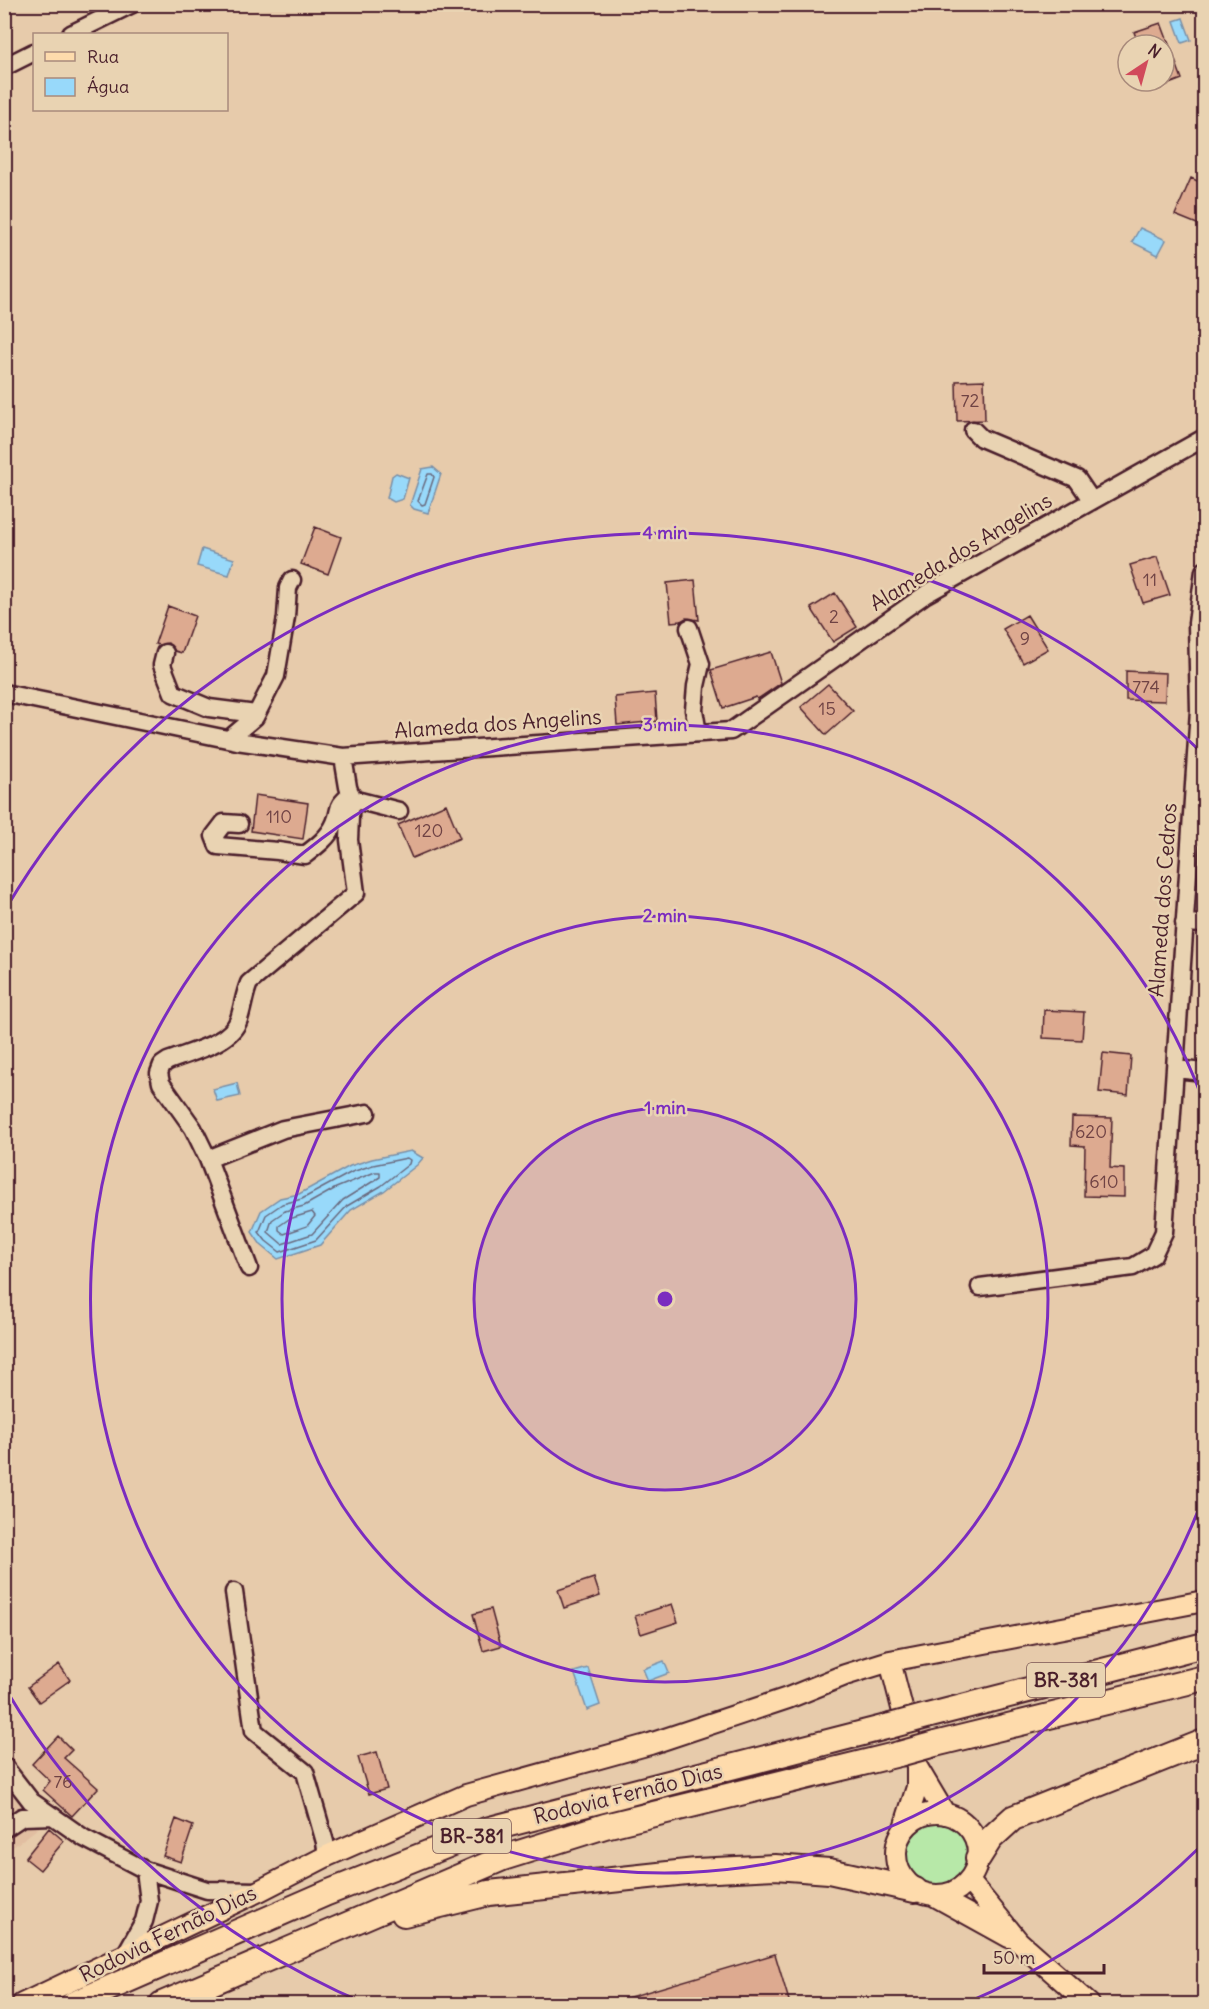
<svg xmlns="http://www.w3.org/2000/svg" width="1209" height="2009" font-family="Delius,sans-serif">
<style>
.built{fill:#e1bea1}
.green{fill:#b7e8a8;stroke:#80846a;stroke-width:1.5}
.water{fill:#98d9fa;stroke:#798fa7;stroke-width:1.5}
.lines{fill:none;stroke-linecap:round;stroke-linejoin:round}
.shore{stroke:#69697e;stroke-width:1.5}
.building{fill:#ddaa90;stroke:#4a1f2b;stroke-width:1.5}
.minor-casing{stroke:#4a1f2b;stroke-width:21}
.major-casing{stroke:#4a1f2b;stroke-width:24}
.highway-casing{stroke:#4a1f2b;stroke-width:28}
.minor{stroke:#e9d3b2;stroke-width:16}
.major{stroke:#fedbac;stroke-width:20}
.highway{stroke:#fedbac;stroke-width:24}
.highway-bridge-casing{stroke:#4a1f2b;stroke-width:28;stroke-linecap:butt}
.highway-bridge{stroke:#fedbac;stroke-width:24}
.ring{fill:none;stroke:#7b2cbf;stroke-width:3}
.labels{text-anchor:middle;stroke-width:5;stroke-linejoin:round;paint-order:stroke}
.number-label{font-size:18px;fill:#6f4244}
.shield{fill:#e9d3b2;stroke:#7a5554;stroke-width:1.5}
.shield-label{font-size:20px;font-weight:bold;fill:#4a1f2b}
.street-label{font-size:21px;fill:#4a1f2b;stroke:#e9d3b2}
.centre{fill:#7b2cbf;stroke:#e9d3b2;stroke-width:3}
.ring-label{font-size:18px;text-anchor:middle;font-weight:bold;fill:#7b2cbf;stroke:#e9d3b2;stroke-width:5;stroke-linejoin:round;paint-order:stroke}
</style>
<rect width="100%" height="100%" fill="#e7cbab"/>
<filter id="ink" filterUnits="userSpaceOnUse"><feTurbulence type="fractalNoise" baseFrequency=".0167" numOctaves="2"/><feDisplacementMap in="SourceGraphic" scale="12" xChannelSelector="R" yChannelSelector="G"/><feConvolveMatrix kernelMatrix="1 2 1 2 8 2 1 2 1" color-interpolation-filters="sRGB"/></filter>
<g filter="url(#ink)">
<!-- built -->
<path class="built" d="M4 1777 41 1826 5 1853H4Z"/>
<!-- green -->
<path class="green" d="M907 1855a31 31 0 1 1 62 0a31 31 0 1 1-62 0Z"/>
<!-- water -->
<path class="water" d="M1183 18 1191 40 1182 43 1174 21Z
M1140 228 1166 240 1158 255 1132 242Z
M433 467 441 474 428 513 414 509 410 505 422 469Z
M396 473 409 478 403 499 394 502 387 498 392 476Z
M202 549 234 559 229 575 197 566Z
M237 1083 240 1096 217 1101 213 1089Z
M411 1151 423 1158 417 1165 384 1191 351 1210 320 1245 278 1259 261 1245 252 1232 261 1211 280 1198 299 1194 350 1166 372 1159Z
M664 1661 669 1673 648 1681 643 1669Z
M588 1668 600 1705 587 1710 574 1672Z"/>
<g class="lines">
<!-- shore -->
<path class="shore" d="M428 474H432L434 477 425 504 422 505 418 501Z
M407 1158 410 1160 409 1164 381 1186 347 1206 316 1240 280 1252 266 1241 259 1232 266 1215 282 1204 302 1199 352 1172 373 1165Z
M375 1172H380V1177L343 1200 312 1234 282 1244 268 1232 272 1220 285 1211 304 1206 336 1188Z
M312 1212 315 1216 307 1226 284 1234 279 1230V1226L289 1219Z"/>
</g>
<!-- building -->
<path class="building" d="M1161 23 1182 79 1164 86V45H1139L1134 32Z
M1191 178 1204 184V219L1202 226 1175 215Z
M984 380 985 420 957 421 956 381Z
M315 527 341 537 328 574 301 564Z
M1157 557 1170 595 1143 603 1130 565Z
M695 580 699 620 686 618 681 621 671 622 667 583Z
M835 593 857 627 833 642 811 608Z
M168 606 195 616 182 653 175 651 168 643 159 645 155 644Z
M1027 615 1048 649 1023 663 1003 629Z
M771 652 781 683 759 698 757 699 756 697 723 708 711 670Z
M1126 671 1166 673 1165 701 1126 700Z
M828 684 853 711 826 735 801 707Z
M655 693 657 721 617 725 615 697Z
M255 795 308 803 303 839 251 831Z
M446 804 460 838 412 858 398 825Z
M1044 1010 1084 1012 1082 1040 1043 1038Z
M1103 1053 1131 1056 1128 1095 1099 1092Z
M1072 1117 1112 1118 1110 1168 1124 1169V1197L1084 1196 1085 1146 1071 1145Z
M594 1578 600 1596 564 1608 558 1590Z
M672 1604 678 1622 641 1634 635 1616Z
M491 1609 501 1646 483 1651 473 1614Z
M59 1664 70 1680 39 1702 28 1687Z
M58 1736 72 1750 64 1758 98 1788 72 1816 43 1790 50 1781 32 1764Z
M377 1752 387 1789 369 1794 358 1757Z
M176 1819 193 1826 181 1862 163 1856Z
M49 1828 64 1841 40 1870 25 1858Z
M775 1954 790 2004H616V2001Z"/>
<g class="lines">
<!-- minor casing -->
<g class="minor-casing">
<path id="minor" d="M71 34 132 4
M4 67 34 52
M973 430 981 438 1077 479 1092 501
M689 628 701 664 696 686 694 710 698 733
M165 653 162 665 173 693 209 708 256 714
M4 693 237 741 343 757 731 731 926 594 1204 438
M229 739 255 717 276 676 286 617 288 588 292 580
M343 757 348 787 352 799 399 811
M239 824 224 823 214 836 218 846 278 851 305 855C317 846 329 837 335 823 342 806 334 809 351 794
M1184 923 1204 924
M1175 1069 1204 1072
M208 1159 283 1129 367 1113
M249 1268 208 1159 193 1128 161 1083 159 1073 162 1065 168 1061C190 1052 231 1044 239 1019 243 1007 244 995 249 983L356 893 349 840 351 794
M980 1287 1133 1267 1153 1255 1164 1232 1199 710 1197 623 1204 571
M234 1592 254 1731 305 1772 325 1842 327 1856
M4 1766 31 1801 84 1838 145 1870 207 1890 258 1891
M4 1829 22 1817 53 1816
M126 1953 144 1921 149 1901 145 1870"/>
</g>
<!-- major casing -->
<g class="major-casing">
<path id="major" d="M890 1661 917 1767V1787L904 1828
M917 1767 945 1814
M896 1854a41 41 0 1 1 82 0a41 41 0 1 1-82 0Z
M969 1881 1019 1942 1089 2004
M935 1896 1009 1937
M22 2004 259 1891 327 1856 466 1795 650 1744 788 1698 845 1675 890 1661 1204 1601"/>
</g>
<!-- highway casing -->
<g class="highway-casing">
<path id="highway" d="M927 1716 1204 1645
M935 1744 1204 1678
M978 1858 990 1839 1013 1818 1204 1742
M404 1914 489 1893 696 1871 775 1867 829 1871 915 1890
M73 2004 327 1893 486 1830 890 1726
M162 2004 503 1858 605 1826 899 1754"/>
</g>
<!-- minor -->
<use href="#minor" class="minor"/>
<!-- major -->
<use href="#major" class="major"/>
<!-- highway -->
<use href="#highway" class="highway"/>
<!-- highway-bridge casing -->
<g class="highway-bridge-casing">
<path id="highway-bridge" d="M890 1726 927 1716
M899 1754 935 1744"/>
</g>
<!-- highway-bridge -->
<use href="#highway-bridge" class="highway-bridge"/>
</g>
</g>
<!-- distance rings -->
<circle cx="665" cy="1299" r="191" fill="#7b2cbf" fill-opacity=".12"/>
<g class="ring">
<circle cx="665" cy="1299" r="191"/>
<circle cx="665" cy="1299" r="383"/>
<path d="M1204 1495A574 574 0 1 1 1204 1103"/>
<path d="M1202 1845A766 766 0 0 1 964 2004M366 2004A766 766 0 0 1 5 1688M5 910A766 766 0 0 1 1202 753"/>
</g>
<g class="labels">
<!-- number labels -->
<g class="number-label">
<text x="970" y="407">72</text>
<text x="1150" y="586">11</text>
<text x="834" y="623">2</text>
<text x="1025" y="645">9</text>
<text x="1146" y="693">774</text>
<text x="827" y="715">15</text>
<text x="279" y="823">110</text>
<text x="429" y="837">120</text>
<text x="1091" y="1138">620</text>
<text x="1104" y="1188">610</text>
<text x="63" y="1788">76</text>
</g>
<!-- shield labels -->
<g class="shield">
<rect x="1027" y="1663" width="78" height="34" rx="4.5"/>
<rect x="433" y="1819" width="78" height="34" rx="4.5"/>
</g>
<g class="shield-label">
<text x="1066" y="1687">BR-381</text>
<text x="472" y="1843">BR-381</text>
</g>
<!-- street labels -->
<g class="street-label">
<text transform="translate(961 552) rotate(-31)" y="7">Alameda dos Angelins</text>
<text transform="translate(498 724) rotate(-4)" y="7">Alameda dos Angelins</text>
<text transform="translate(1163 900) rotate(-86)" y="7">Alameda dos Cedros</text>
<text transform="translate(628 1794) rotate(-14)" y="7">Rodovia Fernão Dias</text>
<text transform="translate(168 1934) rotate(-26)" y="7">Rodovia Fernão Dias</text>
</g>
</g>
<circle cx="665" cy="1299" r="9" class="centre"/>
<g class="ring-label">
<text x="665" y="539">4 min</text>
<text x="665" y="731">3 min</text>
<text x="665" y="922">2 min</text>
<text x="665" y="1114">1 min</text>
</g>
<!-- margin -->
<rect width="1209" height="2009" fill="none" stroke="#e9d3b2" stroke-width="24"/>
<rect x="12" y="12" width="1185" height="1985" fill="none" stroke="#4a1f2b" stroke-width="2" filter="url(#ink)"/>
<!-- legend -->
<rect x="33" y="33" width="195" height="78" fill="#e9d3b2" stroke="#a98b7c" stroke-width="1.5"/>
<rect x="45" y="52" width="30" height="9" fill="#fedbac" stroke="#a98b7c" stroke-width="1.5"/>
<text x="87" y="63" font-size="18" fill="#4a1f2b">Rua</text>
<rect x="45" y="78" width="30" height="18" fill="#98d9fa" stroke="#a98b7c" stroke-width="1.5"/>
<text x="87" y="93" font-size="18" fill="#4a1f2b">Água</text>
<!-- north arrow -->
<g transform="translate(1146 63) rotate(36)"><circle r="28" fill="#e9d3b2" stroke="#a98b7c" stroke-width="1.5"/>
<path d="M0-4.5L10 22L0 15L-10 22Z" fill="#d1495b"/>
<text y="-9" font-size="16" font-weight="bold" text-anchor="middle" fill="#4a1f2b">N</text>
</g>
<!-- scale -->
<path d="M984 1964v9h120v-9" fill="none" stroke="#4a1f2b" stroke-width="3"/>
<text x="993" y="1964" font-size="18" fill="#4a1f2b" stroke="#e9d3b2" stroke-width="4.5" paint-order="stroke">50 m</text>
</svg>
